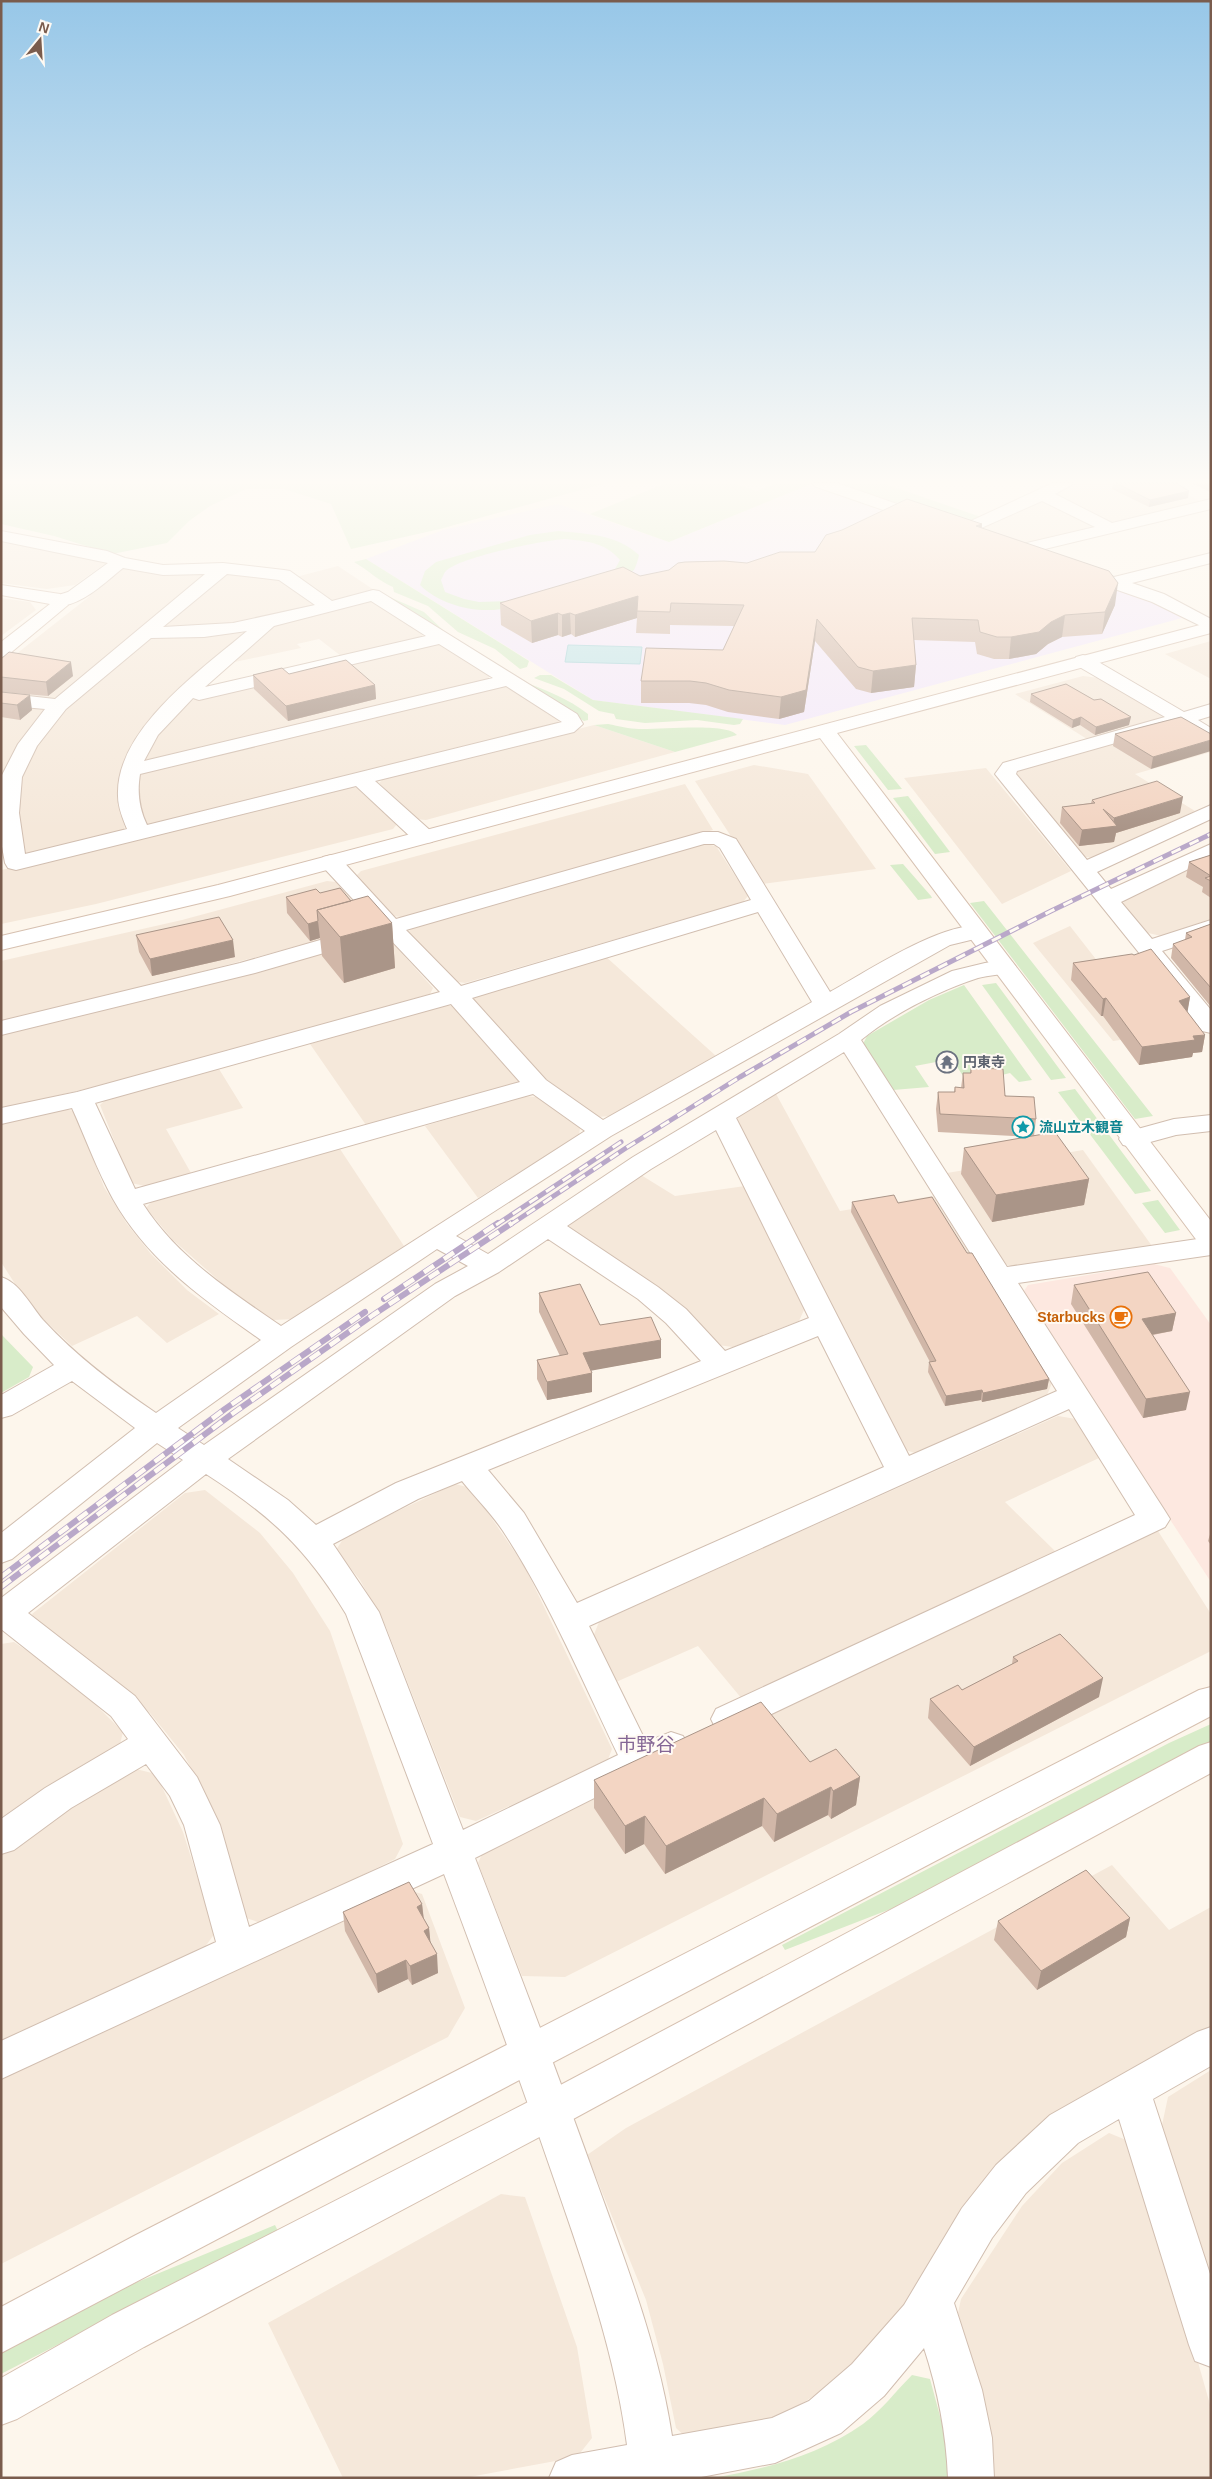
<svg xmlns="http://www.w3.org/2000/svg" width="1212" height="2479" font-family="Helvetica,'Noto Sans JP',sans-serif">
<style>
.residential{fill:#f5e8da}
.commercial{fill:#fde8e0}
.education{fill:#f3e8fa}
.green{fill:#d8ecc9;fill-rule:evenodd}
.water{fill:#bfe3e8;stroke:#a5d3da}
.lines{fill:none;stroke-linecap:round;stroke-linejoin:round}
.street-casing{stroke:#d1beb0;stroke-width:2}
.secondary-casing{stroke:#d6c0b0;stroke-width:2}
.street{fill:#fff;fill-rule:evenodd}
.secondary{fill:#fff;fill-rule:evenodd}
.rail-far1-casing{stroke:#b9a8c9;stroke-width:5}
.rail-casing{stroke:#b9a8c9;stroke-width:6}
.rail-far1{stroke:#fffaf3;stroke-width:3;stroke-dasharray:10;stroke-linecap:butt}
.rail{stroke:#fffaf3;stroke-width:4.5;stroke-dasharray:12;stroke-linecap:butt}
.wall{fill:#d1b7a8}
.shaded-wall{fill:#aa9588}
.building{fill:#f3d5c3;stroke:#aa9588}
.labels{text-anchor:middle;stroke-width:4;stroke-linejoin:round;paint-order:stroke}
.worship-label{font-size:14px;font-weight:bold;fill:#5b616d;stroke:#fffaf3;text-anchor:start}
.culture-label{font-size:14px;font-weight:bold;fill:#0d838f;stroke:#fffaf3;text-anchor:start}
.food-label{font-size:14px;font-weight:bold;fill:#c56008;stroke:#fffaf3;text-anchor:end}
.near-quarter-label{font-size:19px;fill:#846695;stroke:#fffaf3}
</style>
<rect width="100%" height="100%" fill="#fdf6ec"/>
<!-- residential -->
<path class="residential" d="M1077 483H1164L1198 500 1197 503 1115 523 1105 522 1057 496V493Z
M1040 501 1049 502 1095 525 1094 528 1020 545 974 530Z
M1 539 104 560 106 563 75 585 47 589 1 583Z
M338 566 374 590 340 600H330L296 577Z
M125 567 208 573 57 697 48 700 1 694V666L90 596 92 587 115 569Z
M225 572 277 578 316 604 313 607 262 621 166 629 162 626Z
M1 598 30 602 36 610 1 636Z
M364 600 376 601 426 633 424 638 341 656 319 639 297 644 301 648 230 663 269 628Z
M238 632 245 634 139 735 127 756 120 777 119 796 125 830 33 854 22 853 17 796 24 766 55 720 76 697 147 638Z
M1211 641V679L1165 654Z
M433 644 443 645 490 676 487 680 152 760 144 759 166 724 194 699Z
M1083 676 1099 678 1163 714 1161 718 1087 739 1015 694Z
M501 686 509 687 562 720 557 726 151 827 143 825 138 792 139 776 146 771Z
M1 703 42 708 44 711 21 740 11 757 1 784Z
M594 725 675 752 426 820 416 819 379 783 384 778Z
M1174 725 1211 741V752L1135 774 1195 811 1092 858 1081 856 1013 776 1015 771Z
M754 765 808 774 876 869 762 884 695 781Z
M986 768 1071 871 1002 904 904 778Z
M685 784 713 830 402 917 392 916 355 877 361 871Z
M352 787 362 788 397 824 393 829 96 904 1 924V870L90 852Z
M705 844 716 846 748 896 743 902 465 983 452 981 408 933 412 927Z
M1211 858V919L1161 936 1144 932 1122 905 1126 898Z
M327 881 336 882 372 923 368 927 167 981 1 1022V961L182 920Z
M1070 926 1102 967 1200 1029 1113 1041 1033 943Z
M378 937 389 939 433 988 430 994 156 1072 1 1109V1035L154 998Z
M604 955 716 1056 611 1116 598 1117 542 1076 472 999 475 994Z
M443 1005 453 1006 520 1079 514 1085 366 1125 310 1044Z
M219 1069 243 1108 166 1129 191 1173 145 1186 131 1183 100 1105 107 1098Z
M775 1092 840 1211 933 1196 1052 1383 1047 1395 915 1453 902 1449 737 1119 741 1112Z
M523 1096 536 1097 580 1128 579 1135 478 1198 425 1126Z
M63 1109 75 1111 104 1187 127 1224 151 1254 187 1290 219 1314 167 1343 137 1316 72 1346 42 1318 17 1287 1 1262V1123Z
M340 1149 404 1246 295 1319 273 1320 234 1294 173 1240 146 1208 154 1199Z
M1083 1150 1152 1246 1020 1269 1005 1264 947 1173Z
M641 1175 675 1196 745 1186 804 1310 799 1321 733 1347 718 1345 685 1309 645 1278 569 1228 570 1221Z
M1058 1416 1076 1419 1099 1458 1005 1502 1056 1552 742 1699 698 1646 616 1682 593 1637 599 1622Z
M455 1484 471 1488 525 1567 612 1749 607 1762 476 1821 460 1817 386 1627 360 1580 336 1550 345 1536Z
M205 1490 260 1533 293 1573 330 1631 403 1844 395 1859 264 1924 246 1918 209 1802 184 1755 150 1713 106 1674 36 1622 32 1614 185 1493Z
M1158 1531 1211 1614V1651L565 1977 522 1976 478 1863 485 1848Z
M14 1642 74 1683 123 1732 119 1748 1 1825V1644Z
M132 1768 156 1774 183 1832 215 1933 202 1951 1 2043V1852Z
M1112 1865 1169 1930 1211 1907V2026L1042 2123 1005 2156 983 2185 914 2295 879 2338 831 2385 787 2413 743 2428 689 2440 676 2428 663 2364 646 2300 587 2155 626 2128Z
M401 1888 422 1894 465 2008 448 2037 1 2264V2079Z
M1211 2070V2279L1162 2125 1168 2097Z
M1109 2133 1136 2144 1211 2408V2478H989L974 2367 958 2313 961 2299 1022 2206 1062 2163Z
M501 2194 525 2197 577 2347 592 2438 577 2457 464 2478H343L268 2323Z"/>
<!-- commercial -->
<path class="commercial" d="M1154 1264 1170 1268 1211 1325V1582L1022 1294 1028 1285Z"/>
<!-- education -->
<path class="education" d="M811 484 874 507 1144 597 1182 618 785 725 593 700 366 559 443 530 558 504 669 542Z"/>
<!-- green -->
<path class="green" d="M1 483H606L440 529 351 549 331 504 284 489H246L210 506 189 521 167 543 112 554 54 536 1 524Z
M666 483H733L756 491 777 483 811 484 669 542 590 514Z
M832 483H882L981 517 966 523 943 522Z
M558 531C588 534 616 534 639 555 638 560 636 566 634 570 619 585 513 610 490 610 466 611 437 602 420 585L425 571 436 562 530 535ZM564 539C586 541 605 542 620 560L614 571 510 601 479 602 464 599 445 592 441 580C443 577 444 572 447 570 464 556 541 541 564 539Z
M366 559 529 661 527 667 520 669 495 649 458 632 428 606 394 592 393 587C380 582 368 570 354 562Z
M385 595 424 612 445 632Z
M540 675H551L593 700 743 719 740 724 734 725 697 720 645 723 616 719 614 714 599 711 564 689 534 678Z
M524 682C546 690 569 699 588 714V720L584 721Z
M608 724C619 726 629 729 639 729 658 730 726 722 737 735L675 752 594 725Z
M866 745 902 789 888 790 854 746Z
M908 796 950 852 935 854 893 798Z
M903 864 931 896 932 898 918 900 890 865Z
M984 901 1153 1116 1135 1119 970 903Z
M996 983 999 987 1066 1078 1051 1080 982 985Z
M964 985 1032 1080 1019 1082 1010 1073 994 1077 963 1076 952 1059 915 1066 929 1087 893 1090 863 1044 867 1036 929 1000Z
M1075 1089 1151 1191 1135 1194 1058 1092Z
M1158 1200 1180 1230 1165 1233 1142 1203Z
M1 1334 33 1367 29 1377 1 1393Z
M1211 1724V1743L901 1905 785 1950 782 1945 1169 1743Z
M275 2225 278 2231 1 2374V2353L111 2293Z
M912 2375 930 2379 951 2457 948 2478H712C765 2469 818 2456 863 2424 881 2411 896 2391 912 2375Z"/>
<!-- water -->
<path class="water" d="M568 645 642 647 640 664 565 662Z"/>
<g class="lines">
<!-- street casing -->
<g class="street-casing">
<path id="street" d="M812 483H837L960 526 1053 483H1075L1055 494 1112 523 1211 499V509L1020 555 1014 554 1011 550 1014 546 1095 527 1042 501 961 537 814 486Z
M1 531 107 551 125 558 163 565 223 563 284 570 290 571 332 601 373 590 379 591 577 714 583 724 574 732 375 781 432 832 435 837 432 842 424 843 416 842 356 786 16 870 8 868 5 863 1 841V777L18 744 45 709 1 705V693L55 699 205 574 163 575 123 568C105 582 77 611 52 605L49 601 52 597 68 592 108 563 1 541ZM227 574 279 580 315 605 233 623 163 627ZM371 601 426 636 205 687 274 626ZM247 631C201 670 115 730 118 796 118 808 123 819 127 829L25 854 19 813 22 777 37 746 66 709 151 638 204 637ZM439 644 493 678 144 761 158 735 193 698 199 700ZM506 686 562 722 147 825C139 808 137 793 140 774Z
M1211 553V563L1132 583 1164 594 1211 619V631L1152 602 1077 576 1074 572 1077 568 1083 567 1114 577Z
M1083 655 1090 657 1184 712 1211 704V716L1198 720 1211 728V742L1179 725 1017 771 1016 774 1087 860 1211 805V819L1097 872 1111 889 1211 844V858L1121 902 1152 939 1211 920V935L1162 951 1211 1010V1033L1202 1031 995 774 1003 763 1165 717 1076 665 1074 661 1076 657Z
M703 832H718L736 839 830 992C863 974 947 918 983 927L986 932 983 937 950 945 611 1136 456 1236 488 1254 633 1157 839 1034 880 1006 952 971 985 963 1004 960 1012 962 1016 967 1012 972C1001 975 989 975 978 978 940 990 891 1015 861 1040L1007 1267 1211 1237V1255L1018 1283 1165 1511 1170 1519 1165 1527 740 1729 728 1733 716 1729 711 1719 716 1709 1135 1515 1069 1409 589 1626 646 1742 671 1732 683 1736 689 1746 683 1756 642 1774 475 1858C517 1966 558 2074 597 2183 627 2266 659 2349 672 2436L772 2418 809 2401 852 2364 904 2305 962 2208 996 2165 1050 2115 1197 2032 1211 2027V2066L1153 2099 1211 2277V2367L1195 2361 1189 2345 1119 2119 1078 2143 1026 2193 992 2238 954 2303 982 2390 992 2438 994 2478H948C946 2432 938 2391 924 2348L884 2396 841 2433 775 2463 696 2478H549L556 2462 572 2455 627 2445C615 2353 584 2266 554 2179 519 2077 482 1975 444 1874L1 2079V2041L216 1942 184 1825 170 1796 146 1764 71 1808 14 1850 1 1854V1819L45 1788 128 1739 111 1716 1 1629V1598L183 1460 157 1443 12 1559 1 1563V1533L135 1428 72 1381 12 1415 1 1418V1395L54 1365 24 1334 1 1307V1277C19 1282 31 1306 43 1320 76 1356 116 1386 156 1413L261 1340C204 1300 148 1261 113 1199 97 1170 86 1139 72 1108L1 1124V1108L77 1092 440 992 386 935 255 973 1 1035V1021L240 963 376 924 323 867 320 862 323 857 331 855 339 857 396 919ZM704 844H714L720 848 751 900 461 986 406 930ZM758 912 812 1002 603 1120 546 1080 472 998ZM451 1004 520 1082 135 1189 95 1103ZM844 1052 1057 1391 909 1456 736 1118ZM533 1094 585 1131 281 1326C230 1291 177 1257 143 1204ZM716 1130 809 1318 725 1351 686 1309 658 1287 567 1226 651 1169ZM548 1239 638 1299 666 1323 701 1361 396 1483 316 1525 288 1500 228 1459 455 1296 499 1272ZM437 1249 468 1266 435 1284 204 1445 178 1428 291 1347ZM818 1336 884 1467 577 1603 524 1513 488 1470ZM206 1474C270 1515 307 1549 346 1614L433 1844 249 1927 220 1825 197 1777 135 1696 28 1613ZM462 1481C475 1497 491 1513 503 1531 549 1601 582 1680 618 1755L463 1830 379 1612 333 1544 418 1499Z
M1211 1115V1131L1176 1135 1132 1147 1123 1145 1119 1139 1123 1133 1174 1119Z"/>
</g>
<!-- secondary casing -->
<g class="secondary-casing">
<path id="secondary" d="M1 585 60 594 68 605 8 655 1 657V642L50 604 1 595Z
M1211 622V633L837 733 1211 1221V1249L1201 1246 820 738 230 896 1 950V936L218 885Z
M1211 1687V1716L1 2353V2307L134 2236 1199 1690Z
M1211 1742V1773L564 2124 144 2347 17 2419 1 2425V2378L112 2315 536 2098 1199 1746Z"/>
</g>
<!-- street -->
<use href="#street" class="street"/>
<!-- secondary -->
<use href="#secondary" class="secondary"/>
<!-- rail-far1 casing -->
<g class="rail-far1-casing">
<path id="rail-far1" d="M496 1225 621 1142
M510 1225 626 1148 740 1077 851 1012 1051 911 1211 834"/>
</g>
<!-- rail casing -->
<g class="rail-casing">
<path id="rail" d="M384 1299 498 1223
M1 1577 225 1409 365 1312
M1 1587 232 1414 373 1315 512 1223"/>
</g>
<!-- rail-far1 -->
<use href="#rail-far1" class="rail-far1"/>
<!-- rail -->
<use href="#rail" class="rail"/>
</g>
<!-- wall -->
<path class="wall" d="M1113 483H1176L1188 498 1149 507 1112 489Z
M1192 483H1211V492H1210Z
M982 524V529L1115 605 1102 634 1062 637 1048 644 1036 654 1009 659H994L977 654 975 642 914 640 916 665 914 687 871 693 856 689 815 641 804 712 779 719 728 712 706 705 689 703H641V681L723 650 734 626 670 625V634L636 633 637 618 575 637 571 634 562 637 558 635 532 643 501 625 500 603 640 576 747 563Z
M1 659 73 676 48 696 1 692Z
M289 674 375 685 376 699 288 721 254 689 253 675Z
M1 692 32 710 20 720 1 717Z
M1031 694 1129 725 1095 735 1080 725 1072 728 1030 702Z
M1181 717 1151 769 1113 746 1115 734Z
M1092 800 1180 813 1116 833 1114 842 1079 846 1060 823 1062 807 1091 803Z
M1211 855V898L1202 892 1203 887 1186 877 1189 862Z
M286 897 351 901 392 923 395 968 344 983 322 956 320 938 310 941 287 913Z
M1211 924V1007L1171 958 1173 944 1185 940 1186 933Z
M136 935 235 957 152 976 139 952Z
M1134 955 1190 997 1187 1012 1205 1035 1202 1052 1193 1053 1192 1057 1139 1065 1103 1016H1101L1071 980 1073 963Z
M971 1068 1036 1119 1034 1136 1089 1179 1084 1205 992 1222 961 1174 964 1148 1030 1137 938 1132 936 1109 938 1092H954L955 1087 961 1088 963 1073H970Z
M852 1202 898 1203 967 1253 1049 1379 1047 1389 982 1402 981 1400 945 1406 928 1372 929 1362H930L851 1212Z
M1074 1285 1176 1313 1172 1331 1153 1335 1186 1410 1143 1418 1071 1304Z
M539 1293 600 1325 661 1358 591 1370 592 1373V1392L547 1400 537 1379V1360L560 1356 539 1312Z
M1211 1531V1545L1208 1541Z
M1013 1657 1099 1697 970 1766 928 1718 930 1699 962 1690 1012 1664Z
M810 1762 860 1777 856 1805 831 1819 828 1815 774 1842 762 1826 665 1874 644 1844 625 1854 594 1808V1780Z
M422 1904 424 1919 429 1928 430 1943 438 1973 412 1985 408 1979 378 1993 345 1931 343 1912Z
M1130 1918 1126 1937 1037 1990 994 1940 998 1921Z"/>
<!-- shaded-wall -->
<path class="shaded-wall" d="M1189 491 1188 498 1149 507 1150 500Z
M982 524 980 545 976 526Z
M1118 583 1115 605 1102 634 1105 612Z
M638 596 637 618 575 637V615Z
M558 613V635L532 643 531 621Z
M570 613 571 634 562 637V615Z
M1065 615 1062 637 1048 644 1036 654 1009 659 1011 637 1051 622Z
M817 619 815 641 804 712 779 719 781 697Z
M71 662 73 676 48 696 46 682Z
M916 665 914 687 871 693 873 671Z
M375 685 376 699 288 721 286 706Z
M30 695 32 710 20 720 17 705Z
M1081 717 1080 725 1072 728 1073 720Z
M1131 717 1129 725 1095 735 1096 727Z
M1211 740V751L1151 769 1153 757Z
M1183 797 1180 813 1116 833 1114 842 1079 846 1082 830 1113 826 1114 818Z
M318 921 320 938 310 941 308 924Z
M392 923 395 968 344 983 340 937Z
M233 940 235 957 152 976 150 959Z
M1190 997 1187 1015 1179 1001Z
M1106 998 1103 1016H1101L1103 999Z
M1205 1035 1202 1052 1193 1053 1192 1057 1139 1065 1142 1047 1193 1036Z
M1089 1179 1084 1205 992 1222 996 1195Z
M1176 1313 1172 1331 1139 1337 1142 1319Z
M661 1340V1358L584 1372 583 1353Z
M592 1373V1392L547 1400V1382Z
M1049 1379 1047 1389 982 1402 983 1393Z
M982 1390 981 1400 945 1406 946 1396Z
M1190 1392 1186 1410 1143 1418 1146 1399Z
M1103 1678 1099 1697 970 1766 974 1747Z
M860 1777 856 1805 831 1819 833 1791Z
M831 1787 828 1815 774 1842 777 1814Z
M764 1798 762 1826 665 1874 666 1846Z
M645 1816 644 1844 625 1854V1826Z
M422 1904 424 1923 417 1907Z
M1130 1918 1126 1937 1037 1990 1041 1971Z
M429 1928 431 1947 424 1931Z
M437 1954 438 1973 412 1985 410 1966Z
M406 1960 408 1979 378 1993 376 1974Z"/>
<!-- building -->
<path class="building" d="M1116 483H1176L1189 491 1150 500Z
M907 499 982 524 976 526 1109 571 1118 583 1105 612 1065 615 1051 622 1039 632 1011 637H997L980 632 978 620 912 618 916 665 873 671 858 667 817 619 806 690 781 697 729 690 706 683 690 681H641L646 648 723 650 744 605 671 603 670 612 637 611 638 596 575 615 570 613 562 615 558 613 531 621 500 603 623 567 640 576 669 570 678 563 685 562 724 561 747 563 780 552H815L826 535 842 530Z
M9 652 71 662 46 682 1 677V659Z
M346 660 375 685 286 706 253 675 282 668 289 674Z
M1066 684 1094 700 1101 699 1131 717 1096 727 1081 717 1073 720 1031 694Z
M1 692 30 695 17 705 1 703Z
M1181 717 1211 734V740L1153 757 1115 734Z
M1157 781 1183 797 1114 818 1103 809 1117 826 1082 830 1062 807 1095 803 1092 800Z
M1211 855V876L1189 862Z
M1211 876V881L1205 878Z
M340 888 351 901 317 910 318 921 308 924 286 897 316 889 320 893Z
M368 896 392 923 340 937 317 910Z
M219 917 233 940 150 959 136 935Z
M1211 924V988L1173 944 1192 937 1186 933Z
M1151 949 1190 997 1179 1001 1205 1035 1193 1036 1195 1040 1142 1047 1106 998 1103 999 1073 963 1132 954 1134 955Z
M971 1068 1003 1069 1005 1096 1034 1097 1036 1119 940 1114 938 1092H955V1087L964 1088 963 1073H971Z
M1055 1132 1089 1179 996 1195 964 1148Z
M894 1195 898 1203 932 1197 967 1253H972L1049 1379 983 1393 982 1390 946 1396 929 1362 936 1361 852 1202Z
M1148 1272 1176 1313 1142 1319 1190 1392 1146 1399 1074 1285Z
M580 1284 600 1325 651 1317 661 1340 583 1353 592 1373 547 1382 537 1360 568 1354 539 1293Z
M1060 1634 1103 1678 974 1747 930 1699 958 1685 962 1690 1018 1661 1013 1657Z
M761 1702 810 1762 836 1749 860 1777 833 1791 831 1787 777 1814 764 1798 666 1846 645 1816 625 1826 594 1780Z
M1086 1870 1130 1918 1041 1971 998 1921Z
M409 1882 422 1904 417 1907 429 1928 424 1931 437 1954 410 1966 406 1960 376 1974 343 1912Z"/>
<!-- sky -->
<linearGradient id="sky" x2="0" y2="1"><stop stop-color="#97c7e8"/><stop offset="0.58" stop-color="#fefbf6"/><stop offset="1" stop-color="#fefbf6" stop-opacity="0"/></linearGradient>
<rect width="1212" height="830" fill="url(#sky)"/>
<!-- icons -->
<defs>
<g id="temple-ring" transform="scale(1.125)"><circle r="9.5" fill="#fffaf3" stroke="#6b7280" stroke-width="1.5"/><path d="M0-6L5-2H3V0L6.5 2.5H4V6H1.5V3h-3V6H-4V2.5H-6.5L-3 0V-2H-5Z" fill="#6b7280"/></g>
<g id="sight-ring" transform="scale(1.125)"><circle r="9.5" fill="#fffaf3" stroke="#0f9aa8" stroke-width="1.5"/><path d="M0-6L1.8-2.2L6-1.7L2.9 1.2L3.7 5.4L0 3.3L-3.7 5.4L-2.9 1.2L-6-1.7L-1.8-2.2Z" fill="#0f9aa8"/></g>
<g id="cafe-ring" transform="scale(1.125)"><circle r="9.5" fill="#fffaf3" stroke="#e8710a" stroke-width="1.5"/><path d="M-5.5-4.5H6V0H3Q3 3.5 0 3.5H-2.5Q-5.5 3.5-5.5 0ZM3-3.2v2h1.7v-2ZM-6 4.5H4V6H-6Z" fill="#e8710a"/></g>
</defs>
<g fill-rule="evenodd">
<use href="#temple-ring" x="947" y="1062"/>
<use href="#sight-ring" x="1023" y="1127"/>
<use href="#cafe-ring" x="1121" y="1317"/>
</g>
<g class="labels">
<!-- worship labels -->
<g class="worship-label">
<text x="963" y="1067">円東寺</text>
</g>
<!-- culture labels -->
<g class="culture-label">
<text x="1039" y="1132">流山立木観音</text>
</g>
<!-- food labels -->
<g class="food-label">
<text x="1105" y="1322">Starbucks</text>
</g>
<!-- near-quarter labels -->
<g class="near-quarter-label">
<text x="646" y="1751">市野谷</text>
</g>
</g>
<!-- border -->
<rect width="1212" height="2479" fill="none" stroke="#7a5c4d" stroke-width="5"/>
<!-- north arrow -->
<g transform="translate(40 40) rotate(18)" stroke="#fffaf3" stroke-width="4" paint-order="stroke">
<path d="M0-4L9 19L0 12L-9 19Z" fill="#7a5c4d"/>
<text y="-8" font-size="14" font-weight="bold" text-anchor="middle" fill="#7a5c4d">N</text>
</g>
</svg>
